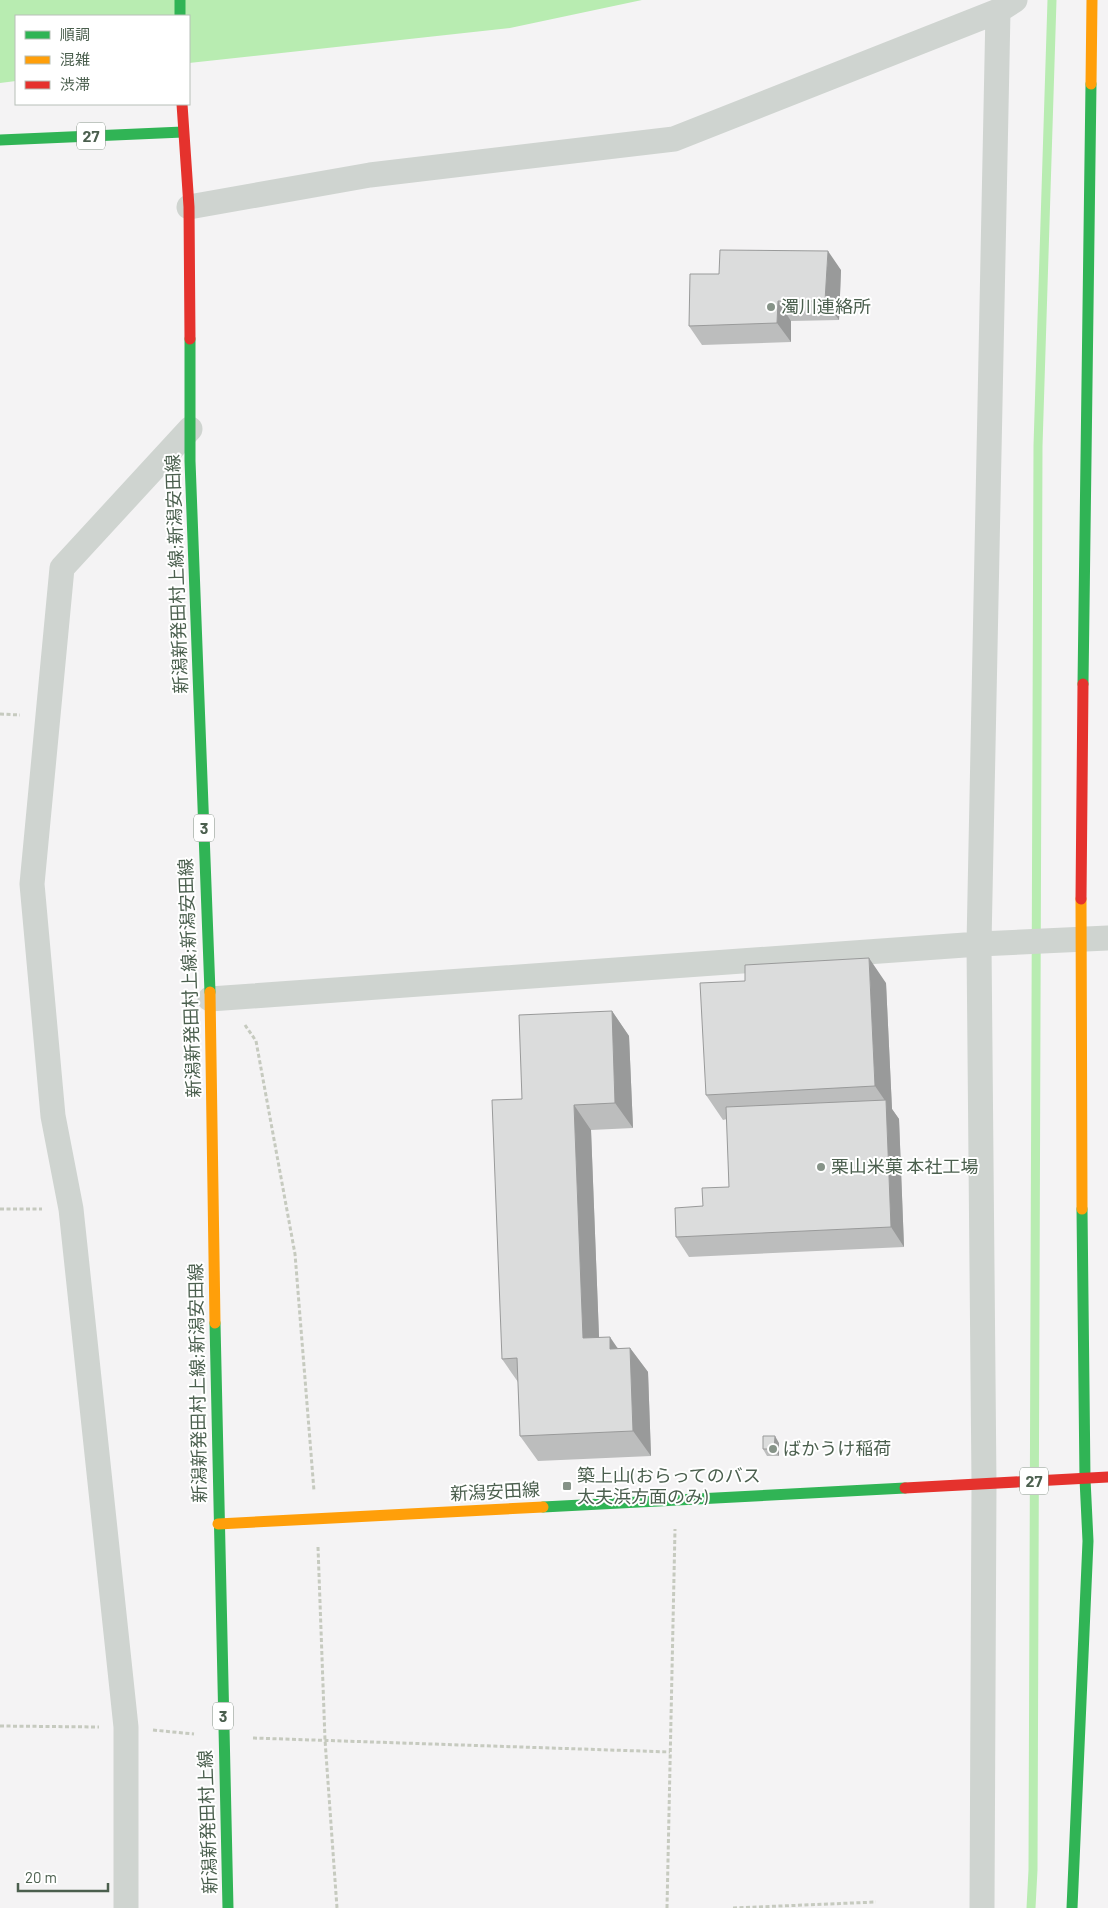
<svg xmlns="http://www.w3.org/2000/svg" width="1108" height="1908" font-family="Barlow,'Noto Sans JP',sans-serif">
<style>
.water{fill:#b8ecb1}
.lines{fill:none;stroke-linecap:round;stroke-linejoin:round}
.stream{stroke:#b8ecb1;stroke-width:9}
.path{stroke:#c6cabf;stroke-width:3;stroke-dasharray:4 2.5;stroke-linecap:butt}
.street{stroke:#cfd4d0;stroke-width:25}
.fast{stroke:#30b455;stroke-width:11}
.slow{stroke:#ff9f0a;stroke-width:11}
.jam{stroke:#e5322d;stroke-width:11}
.wall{fill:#bcbdbd}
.shaded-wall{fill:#999a9a}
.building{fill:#dbdcdc;stroke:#999a9a}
.poi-dot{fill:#869388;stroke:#fff;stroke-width:2}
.labels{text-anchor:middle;stroke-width:4;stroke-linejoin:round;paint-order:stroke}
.shield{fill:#fff;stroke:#818f83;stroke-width:1}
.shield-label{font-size:16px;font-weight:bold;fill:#4b5f4e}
.poi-label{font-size:18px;fill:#4b5f4e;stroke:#fff;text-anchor:start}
.street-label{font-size:18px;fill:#4b5f4e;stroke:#fff}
</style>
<rect width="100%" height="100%" fill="#f4f3f4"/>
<!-- water -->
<path class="water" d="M0 0H642L510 28 189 63V16H16V81L0 83Z"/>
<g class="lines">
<!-- stream -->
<path class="stream" d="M1031 1908 1033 1870 1038 446 1052 0"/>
<!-- path -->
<path class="path" d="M0 714 20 715
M245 1025 256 1041 295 1254 314 1491
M0 1209H42
M318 1547 325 1740 337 1908
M0 1726 99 1727
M153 1730 194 1734
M253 1738 670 1752
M667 1908 675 1529
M733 1908 876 1902"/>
<!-- street -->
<path class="street" d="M189 207 370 175 674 139 998 11 1015 0
M210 999 979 944 1108 938
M126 1908V1727L71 1209 53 1116 32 884 62 568 190 429
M982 1908 984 1484 979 944 998 11"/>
<!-- fast -->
<path class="fast" d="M180 0V16
M0 140 183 132
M190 339V461L210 992
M1083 684 1091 84
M215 1323 228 1908
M543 1507 905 1488
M1072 1908 1088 1541 1085 1479 1082 1209"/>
<!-- slow -->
<path class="slow" d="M1091 84 1092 0
M1081 899 1082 1209
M210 992 215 1323
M218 1524 543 1507"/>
<!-- jam -->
<path class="jam" d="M182 104 189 207 190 339
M1081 899 1083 684
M905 1488 1108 1477"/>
</g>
<!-- wall -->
<path class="wall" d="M841 270 839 320 791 321V342L702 345 689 326 719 274Z
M886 983 892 1109 899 1119 904 1247 689 1257 676 1237 703 1206 729 1187 727 1119 723 1120 706 1095Z
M612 1011 629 1036 633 1128 591 1130 599 1337 618 1348H630L648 1372 651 1456 538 1461 520 1436 518 1382 502 1359 522 1099Z
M779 1443V1456H767L763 1449Z"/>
<!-- shaded-wall -->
<path class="shaded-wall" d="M828 251 841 270 839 320 825 301Z
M778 301 791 321V342L777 323Z
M869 958 886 983 892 1109 899 1119 904 1247 891 1227 886 1102 875 1086Z
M612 1011 629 1036 633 1128 615 1103Z
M574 1105 591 1130 600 1362 583 1338Z
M610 1337 627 1362 610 1349Z
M630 1348 648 1372 651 1456 633 1431Z
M775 1436 779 1443V1456L774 1449Z"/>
<!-- building -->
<path class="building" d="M720 250 828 251 825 301H778L777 323 689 326 690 274H719Z
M869 958 875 1086 706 1095 700 983 745 981V965Z
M612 1011 615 1103 574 1105 583 1338 610 1337V1349L630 1348 633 1431 520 1436 517 1358 502 1359 492 1100 522 1099 519 1015Z
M886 1100 891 1227 676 1237 675 1208 703 1206 702 1188 729 1187 726 1107Z
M763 1436H775L774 1449H763Z"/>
<!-- markers -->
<g class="poi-dot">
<circle cx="771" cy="307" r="5"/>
<circle cx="821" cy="1167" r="5"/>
<circle cx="773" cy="1449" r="5"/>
<rect x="562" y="1481" width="10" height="10" rx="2.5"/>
</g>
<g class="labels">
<!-- shield labels -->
<g class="shield">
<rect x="77" y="122.5" width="28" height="27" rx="4"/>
<rect x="194" y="814.5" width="20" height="27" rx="4"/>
<rect x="1020" y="1467.5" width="28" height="27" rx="4"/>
<rect x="213" y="1702.5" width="20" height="27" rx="4"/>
</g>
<g class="shield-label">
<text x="91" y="142">27</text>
<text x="204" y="834">3</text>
<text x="1034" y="1487">27</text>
<text x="223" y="1722">3</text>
</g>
<!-- poi labels -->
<g class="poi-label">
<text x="781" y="313">濁川連絡所</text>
<text x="831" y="1173">栗山米菓 本社工場</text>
<text x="783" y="1455">ばかうけ稲荷</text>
<text x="577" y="1482">築上山(おらってのバス<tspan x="577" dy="21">太夫浜方面のみ)</tspan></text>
</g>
<!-- street labels -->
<g class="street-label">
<text transform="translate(177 574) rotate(-92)" y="6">新潟新発田村上線;新潟安田線</text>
<text transform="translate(190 978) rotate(-92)" y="6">新潟新発田村上線;新潟安田線</text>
<text transform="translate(198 1383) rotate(-91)" y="6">新潟新発田村上線;新潟安田線</text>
<text transform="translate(495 1492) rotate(-3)" y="6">新潟安田線</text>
<text transform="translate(208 1822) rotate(-92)" y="6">新潟新発田村上線</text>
</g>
</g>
<!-- legend -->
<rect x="15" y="15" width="175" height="90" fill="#ffffff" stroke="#b7bfb8"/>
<rect x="25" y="31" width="25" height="8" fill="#30b455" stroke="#b7bfb8"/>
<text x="60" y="40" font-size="15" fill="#4b5f4e">順調</text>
<rect x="25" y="56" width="25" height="8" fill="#ff9f0a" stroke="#b7bfb8"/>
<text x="60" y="65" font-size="15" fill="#4b5f4e">混雑</text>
<rect x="25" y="81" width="25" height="8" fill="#e5322d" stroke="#b7bfb8"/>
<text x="60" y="90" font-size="15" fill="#4b5f4e">渋滞</text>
<!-- scale -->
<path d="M18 1883v8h90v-8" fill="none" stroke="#4b5f4e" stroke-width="2.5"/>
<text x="25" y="1883" font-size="15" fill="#4b5f4e" stroke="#ffffff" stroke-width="4" paint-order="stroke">20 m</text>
</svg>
